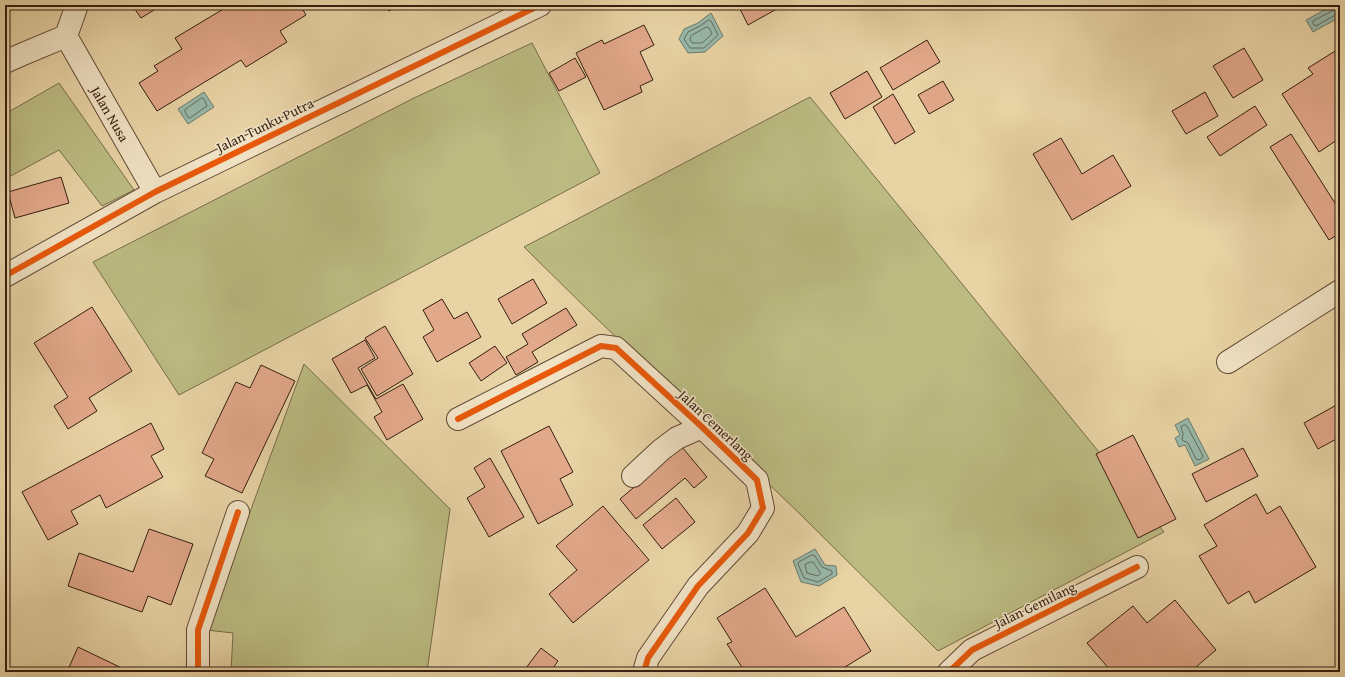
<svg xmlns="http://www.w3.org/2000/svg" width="1345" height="677" font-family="'Gentium Book Plus',serif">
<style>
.green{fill:#bbbb82;stroke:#786c49}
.water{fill:#97b7a8;stroke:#707a6b}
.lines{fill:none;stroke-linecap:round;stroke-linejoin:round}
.shore{stroke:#666a5c;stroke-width:1}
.building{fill:#e2a88a;stroke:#351e10}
.street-casing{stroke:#624b35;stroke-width:24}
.street{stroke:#f0e2c4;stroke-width:22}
.cycleway-casing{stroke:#f0e2c4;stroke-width:8}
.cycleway{stroke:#e8590c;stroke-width:6}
.labels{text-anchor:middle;stroke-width:3;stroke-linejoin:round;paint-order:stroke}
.street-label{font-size:14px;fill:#351e10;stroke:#f0e2c4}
</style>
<rect width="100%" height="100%" fill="#e8d3a5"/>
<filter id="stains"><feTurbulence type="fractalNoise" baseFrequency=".005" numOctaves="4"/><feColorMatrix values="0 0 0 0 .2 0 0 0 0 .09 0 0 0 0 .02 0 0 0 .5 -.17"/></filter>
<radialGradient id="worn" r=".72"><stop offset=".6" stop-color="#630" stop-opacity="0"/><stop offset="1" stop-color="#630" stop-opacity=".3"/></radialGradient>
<!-- green -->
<path class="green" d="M532 43 600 173 179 395 93 262 414 98Z
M59 83 134 190 102 206 59 150 5 179V114Z
M810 97 1164 532 938 651 802 516 591 313 524 247Z
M304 364 450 509 427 672H231L233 633 207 630Z"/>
<!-- water -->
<path class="water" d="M1334 5H1340V17L1313 32 1306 20Z
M711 13 723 36 705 52 688 53 679 39 684 29 698 23Z
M204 92 214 107 188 124 178 109Z
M1188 418 1209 459 1195 466 1185 445 1179 447 1175 438 1180 435 1175 425Z
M815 549 825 565 836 566 837 575 819 586 801 582 793 561Z"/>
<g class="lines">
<!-- shore -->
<path class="shore" d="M1335 5 1334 10 1313 21V24L1316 26 1337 14H1340
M709 20 711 21 718 35 704 48H690L684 39 688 32 700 26Z
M707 27 709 28 712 33 711 35 702 43H692L690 39 691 36Z
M202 98 204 99 207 106 190 118 188 117 185 112V110Z
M1185 425 1187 426 1203 456 1202 458 1199 460 1196 459 1188 443 1182 440 1183 434 1181 427Z
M812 555 815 556 822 567 832 571V574L818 582 804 578 798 564 799 562Z
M811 562H813L820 572V574L818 576 807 573 805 565Z"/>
</g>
<!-- building -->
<path class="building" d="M132 5H162L141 18Z
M230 5H300L306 15 280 31 287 42 246 67 241 60 157 111 139 83 158 71 154 66 182 49 175 38Z
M386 5H399L389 11Z
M738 5H784L748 25Z
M644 25 654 45 640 52 653 80 640 86 642 92 604 110 576 53 602 40 604 44Z
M927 40 940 62 893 90 880 68Z
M1244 48 1263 80 1233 98 1213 66Z
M1340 48V138L1319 152 1282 94 1313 74 1308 68Z
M575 58 586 77 559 91 549 73Z
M867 71 882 97 845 119 830 93Z
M943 81 954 100 929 114 918 95Z
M1205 92 1218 116 1186 134 1172 111Z
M893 94 915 132 895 144 873 107Z
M1255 106 1267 125 1220 156 1207 137Z
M1291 134 1340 211V233L1329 240 1270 147Z
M1061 138 1082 174 1113 155 1131 186 1072 220 1033 154Z
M61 177 69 203 15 218 8 192Z
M533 279 547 303 512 324 498 299Z
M442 299 454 319 467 312 481 337 437 362 423 337 434 330 423 310Z
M92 307 132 371 89 398 97 411 68 429 54 406 68 397 34 343Z
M566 308 577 325 532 352 538 362 516 375 506 357 528 344 522 334Z
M385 326 413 374 377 396 361 369 378 358 365 338Z
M365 340 375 358 358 368 376 399 403 384 423 419 387 440 374 417 382 412 367 385 351 393 332 359Z
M495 346 507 363 481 381 469 363Z
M261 365 295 381 242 493 205 476 214 459 202 453 236 382 250 388Z
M1340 403V437L1318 449 1304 423Z
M151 423 164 449 151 456 163 477 106 508 100 495 71 511 78 524 48 540 22 492Z
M549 426 573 472 560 479 573 505 538 524 501 451Z
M1133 435 1176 519 1138 538 1096 454Z
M682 447 707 477 694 488 685 478 636 519 620 499Z
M1243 448 1258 476 1206 502 1192 474Z
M490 458 524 517 489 537 467 498 485 487 474 468Z
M1256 494 1267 514 1280 506 1316 567 1255 603 1249 591 1228 604 1199 556 1217 546 1204 525Z
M676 498 695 522 662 549 643 525Z
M603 506 649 560 573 623 549 594 577 570 556 546Z
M149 529 193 544 171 605 148 596 142 612 68 586 79 553 133 572Z
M765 588 796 637 844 607 871 651 837 672H745L727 644 732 642 717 618Z
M1175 600 1216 650 1190 672H1108L1110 670 1087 643 1133 606 1147 623Z
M78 647 130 672H67Z
M541 648 558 661 550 672H523Z"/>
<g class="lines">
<!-- street casing -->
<g class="street-casing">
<path id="street" d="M66 36 155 192
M5 62 23 54 66 36 77 5
M5 276 155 192 540 5
M1228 362 1340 291
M458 419 601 346 616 348 702 427 757 480 763 508 748 533 698 586 648 658 644 672
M633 476 661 450 677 438 702 427
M198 672V630L238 512
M949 672 972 650 1137 567"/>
</g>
<!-- street -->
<use href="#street" class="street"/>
<!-- cycleway casing -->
<g class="cycleway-casing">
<path id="cycleway" d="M5 276 155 192 540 5
M458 419 601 346 616 348 702 427 757 480 763 508 748 533 698 586 648 658 644 672
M198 672V630L238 512
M949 672 972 650 1137 567"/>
</g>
<!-- cycleway -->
<use href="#cycleway" class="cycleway"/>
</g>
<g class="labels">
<!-- street labels -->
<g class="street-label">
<text transform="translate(110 114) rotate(60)" y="5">Jalan Nusa</text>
<text transform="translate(265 125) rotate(-26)" y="5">Jalan Tunku Putra</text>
<text transform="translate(716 425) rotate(43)" y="5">Jalan Cemerlang</text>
<text transform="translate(1035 605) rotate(-26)" y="5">Jalan Gemilang</text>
</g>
</g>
<!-- margin -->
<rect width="1345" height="677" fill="none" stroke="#e8d3a5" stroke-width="20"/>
<rect x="6" y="6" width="1333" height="665" fill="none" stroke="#351e10" stroke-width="2"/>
<rect x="10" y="10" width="1325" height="657" fill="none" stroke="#351e10"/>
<rect width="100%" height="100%" filter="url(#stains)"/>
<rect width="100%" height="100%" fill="url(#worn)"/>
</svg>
